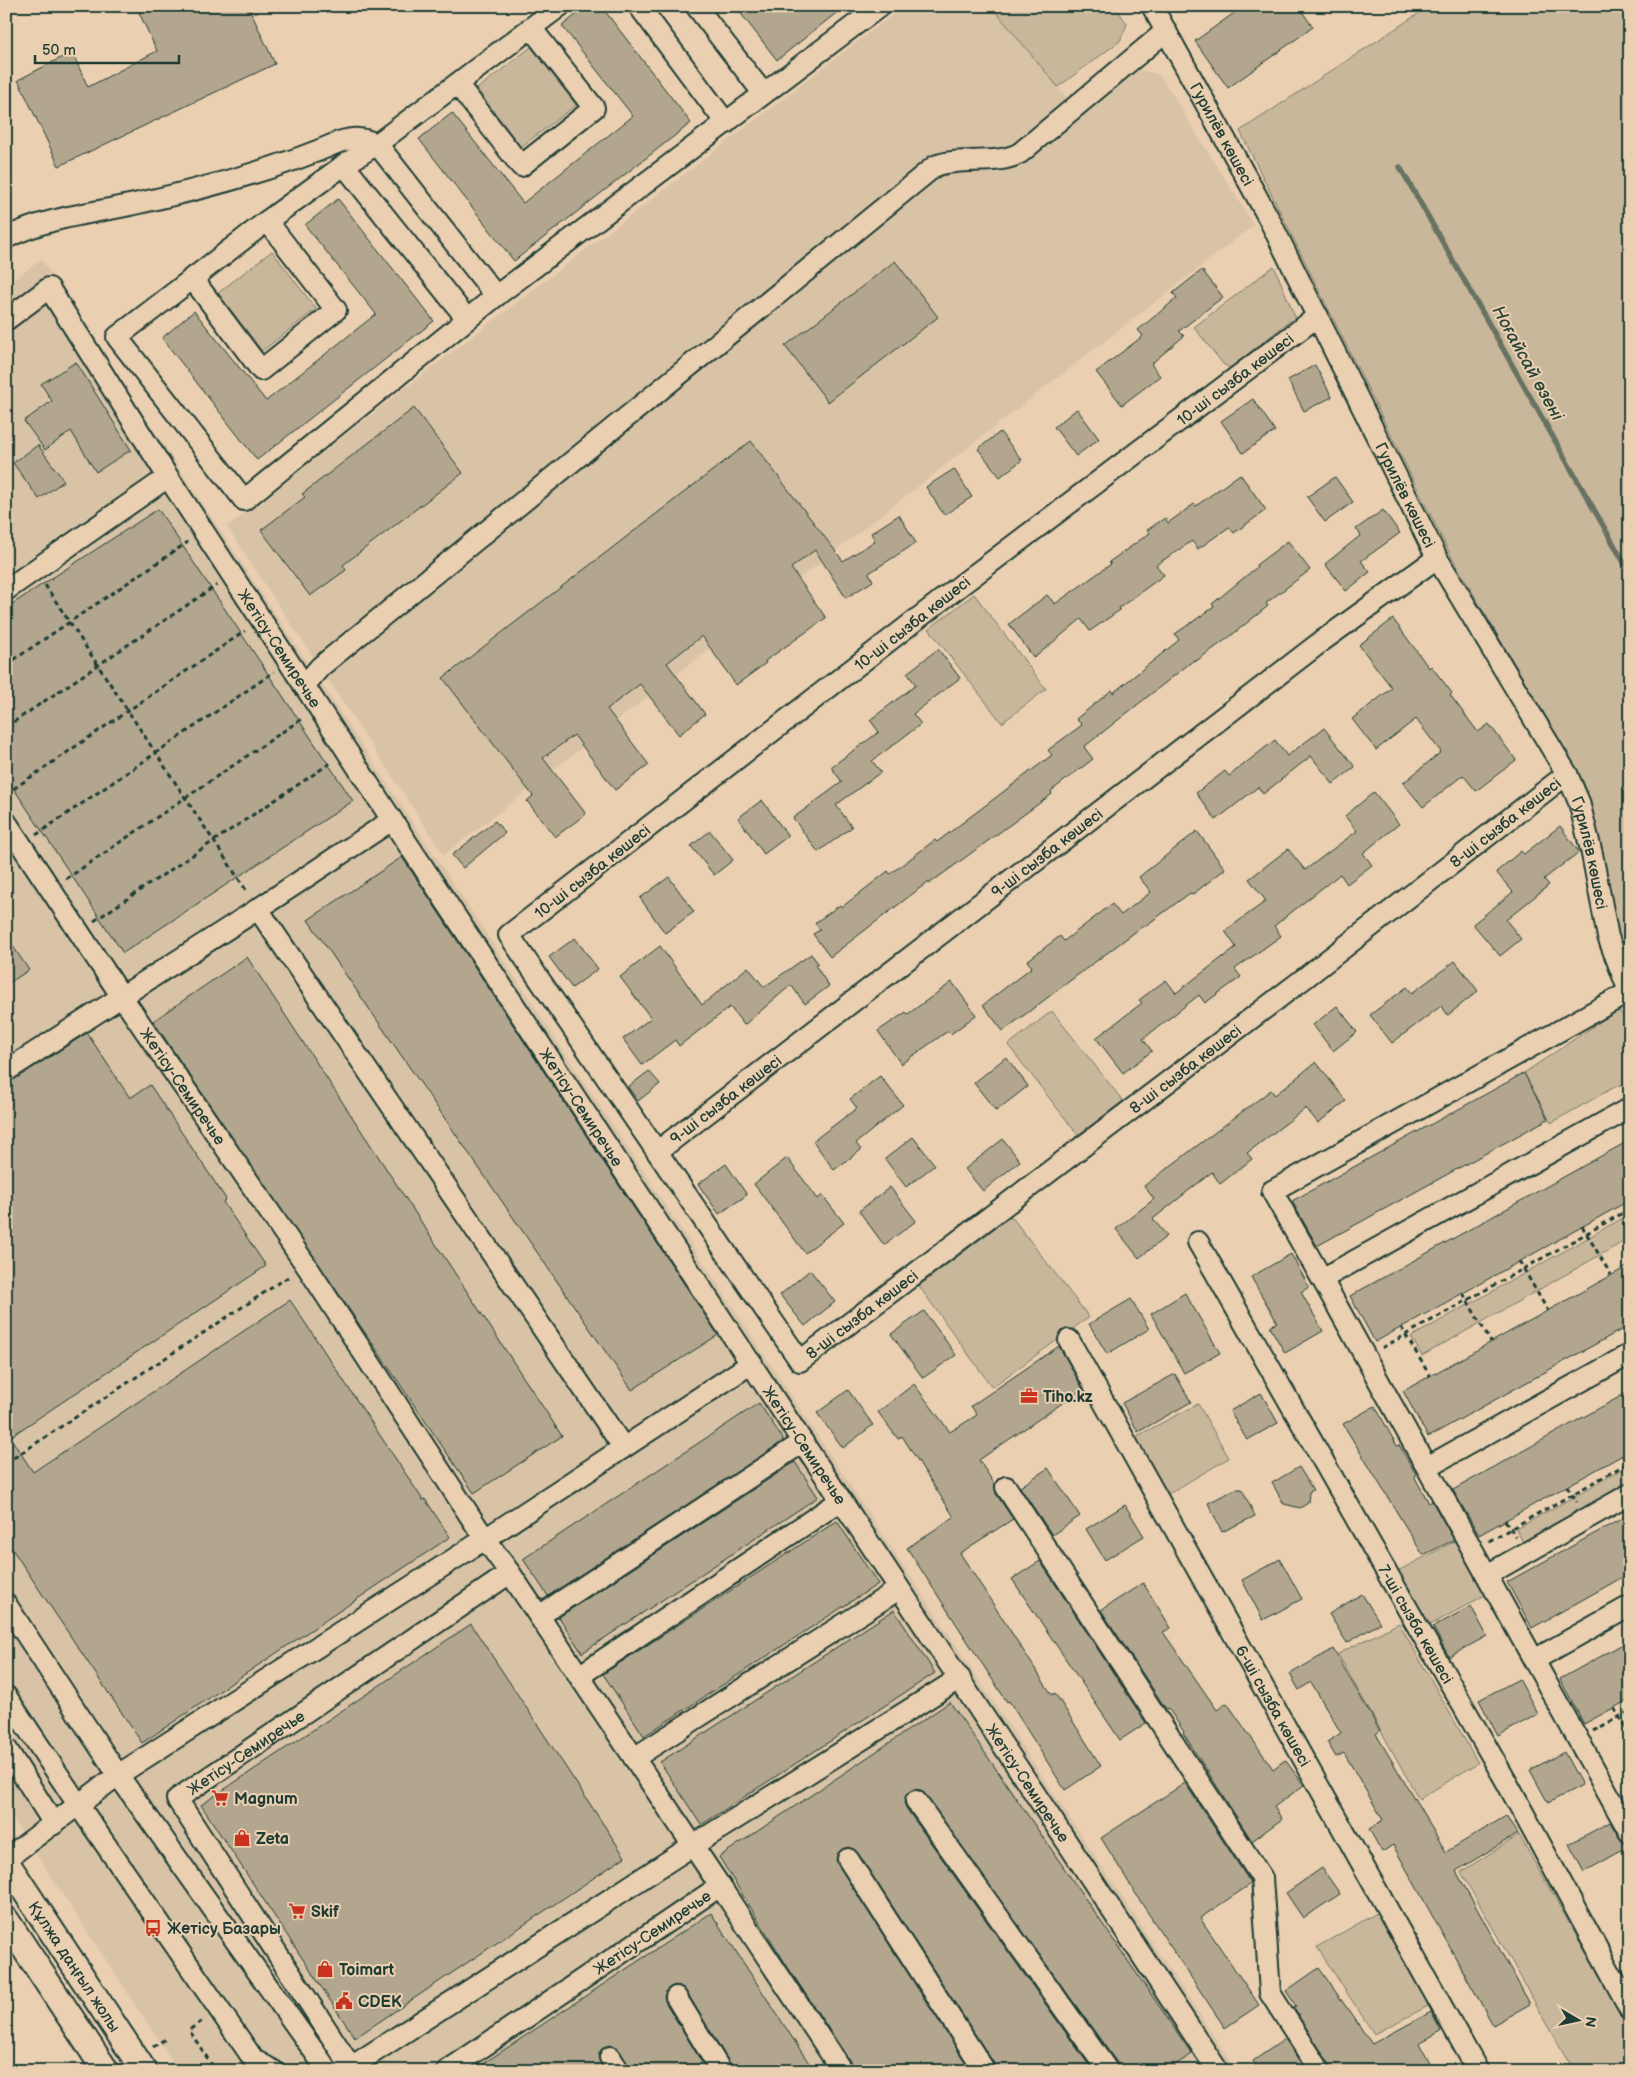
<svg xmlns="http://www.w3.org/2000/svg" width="1636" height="2077" font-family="'Balsamiq Sans',sans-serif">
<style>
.built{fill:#d9c3a6}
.green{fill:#c9b79c;stroke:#747a68}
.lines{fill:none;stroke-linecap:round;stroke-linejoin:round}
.stream{stroke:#687262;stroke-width:5.5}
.building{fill:#b2a68e;stroke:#1f3d34}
.minor-casing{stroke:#1f3d34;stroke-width:24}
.major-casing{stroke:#1f3d34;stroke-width:29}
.path{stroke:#1f3d34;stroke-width:3;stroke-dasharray:5 4;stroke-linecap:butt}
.minor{stroke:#eacfb1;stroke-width:20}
.major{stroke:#eacfb1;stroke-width:25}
.labels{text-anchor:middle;stroke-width:4;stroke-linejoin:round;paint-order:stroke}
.street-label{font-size:16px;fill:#1f3d34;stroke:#eacfb1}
.poi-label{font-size:16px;font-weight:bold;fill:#1f3d34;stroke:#eacfb1;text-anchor:start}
.water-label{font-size:18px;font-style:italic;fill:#2b463c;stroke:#eacfb1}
</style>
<rect width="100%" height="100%" fill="#eacfb1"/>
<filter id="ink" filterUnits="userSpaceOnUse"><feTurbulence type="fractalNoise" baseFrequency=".02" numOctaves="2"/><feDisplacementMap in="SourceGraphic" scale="10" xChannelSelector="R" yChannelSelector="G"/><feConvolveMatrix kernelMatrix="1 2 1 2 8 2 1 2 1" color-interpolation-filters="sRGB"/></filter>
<g filter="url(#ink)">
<!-- built -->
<path class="built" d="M904 6H1115L1127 24 1120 41 1058 87 1080 115 1140 70 1160 75 1254 225 444 855 227 527 413 382Z
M41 259 1237 2071H179L6 1808V286Z"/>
<!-- green -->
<path class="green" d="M991 6H1115L1127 24 1120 41 1058 87Z
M1430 6H1630V966L1615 929 1597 829 1584 783 1449 552 1240 131Z
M531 47 576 105 521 147 477 89Z
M272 251 316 309 262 351 218 293Z
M1274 266 1295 317 1230 368 1223 364 1194 327Z
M974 594 1046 689 1002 723 929 629Z
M1619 1009 1630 1031V1081L1611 1089 1551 1123 1524 1073Z
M1052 1011 1123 1101 1078 1135 1008 1045Z
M1630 1214V1238L1422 1356 1411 1337Z
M1011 1216 1089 1317 992 1387 919 1286Z
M1198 1404 1229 1458 1168 1494 1135 1437Z
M1630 1465V1489L1526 1548 1516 1529Z
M1457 1540 1487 1594 1425 1628 1394 1573Z
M1399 1623 1478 1763 1419 1799 1338 1654Z
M1519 1835 1630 2030V2071H1574L1461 1872Z
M1382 1910 1434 2003 1374 2034 1317 1947Z"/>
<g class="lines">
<!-- stream -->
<path class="stream" d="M1400 167 1630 573"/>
</g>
<!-- building -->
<path class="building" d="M136 6H248L275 64 59 166 18 80 72 52 88 87 157 51Z
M587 6H601L691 123 514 261 419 139 452 113 523 203 633 116 562 26Z
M735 6H845L777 60Z
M1244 6H1298L1313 27 1228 88 1195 41Z
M338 199 434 321 257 460 162 338 194 311 266 401 376 314 305 225Z
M895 261 938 317 828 402 785 346Z
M1202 270 1223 297 1179 331 1184 336 1151 364 1160 376 1122 405 1096 372 1143 336 1138 330 1177 298 1173 293Z
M76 362 131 450 96 472 71 431 45 450 24 421 52 401 41 384Z
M1315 365 1332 397 1304 411 1288 380Z
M1253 399 1275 431 1243 453 1221 421Z
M414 408 463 473 343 565 346 570 310 596 261 530 305 497 302 494Z
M1077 409 1099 439 1076 456 1054 427Z
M1000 432 1022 460 1000 477 978 449Z
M751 441 843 561 875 541 871 533 899 515 916 543 869 573 873 581 846 598 815 550 791 568 826 618 765 661 766 663 736 685 702 636 667 663 705 714 679 735 640 684 607 709 649 765 615 790 574 735 543 758 586 814 555 837 527 801 533 796 443 678Z
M38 445 64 481 39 499 13 463Z
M954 469 972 497 944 515 926 487Z
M1240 474 1266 510 1234 533 1229 527 1198 549 1192 541 1156 565 1164 575 1119 608 1120 610 1090 631 1081 619 1034 658 1009 624 1047 595 1055 604 1111 564 1109 562 1150 533 1147 530 1165 518 1168 523 1194 504 1196 506Z
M1335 477 1353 502 1325 522 1307 497Z
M158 509 353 801 123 953 6 777V608Z
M1383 510 1400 533 1361 561 1370 572 1346 591 1325 564 1361 535 1356 529Z
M1288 541 1310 570 1266 603 1268 606 1228 638 1195 662 1194 660 1084 747 1093 759 1051 791 1052 794 929 884 928 882 830 957 813 934 820 930 815 923 840 905 842 907 888 871 890 874 935 840 937 842 1052 755 1048 750 1082 725 1076 719 1112 690 1113 693 1179 640 1175 634 1214 607 1212 604 1257 567 1256 565Z
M1393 619 1429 668 1431 666 1452 693 1450 695 1478 732 1489 724 1516 760 1476 791 1463 775 1423 807 1403 783 1441 752 1416 719 1376 750 1352 719 1392 688 1359 645Z
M938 649 960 678 913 714 921 724 872 761 881 772 836 805 852 827 818 852 793 818 842 782 831 767 879 732 870 720 916 685 907 673Z
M1324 728 1355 767 1333 784 1311 756 1263 794 1258 787 1216 820 1196 793 1225 771 1229 776 1275 740 1287 756Z
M1374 792 1399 824 1363 853 1372 865 1347 884 1340 874 1274 926 1281 936 1235 969 1241 977 1205 1003 1199 995 1143 1039 1152 1051 1123 1073 1096 1038 1142 1003 1139 1000 1166 980 1176 993 1236 947 1225 931 1266 901 1249 879 1288 849 1305 870 1357 831 1345 816Z
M762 800 788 836 764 854 738 818Z
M495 821 505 833 463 868 452 855Z
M1560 826 1579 852 1544 879 1549 885 1506 920 1521 939 1500 956 1473 924 1513 892 1496 872 1521 851 1524 854Z
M710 831 733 860 714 875 691 846Z
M1197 831 1225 869 1192 895 1190 893 1144 927 1143 926 1003 1031 983 1005 1032 967 1027 961 1060 936 1064 941 1112 904 1121 915 1151 892 1139 877Z
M402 857 718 1335 632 1390 308 920Z
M669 877 694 912 665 933 640 898Z
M6 936 29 970 6 985Z
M575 938 598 969 572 988 549 957Z
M660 946 702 1005 748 967 764 987 811 954 818 963 815 965 829 986 805 1004 791 985 744 1025 730 1007 679 1046 675 1040 642 1065 623 1039 651 1018 620 977Z
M247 957 562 1436 474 1493 153 1021Z
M1455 961 1478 991 1448 1015 1441 1006 1392 1043 1370 1015 1407 987 1412 993Z
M952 982 976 1015 951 1034 948 1031 901 1064 878 1031 906 1012 908 1014Z
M1337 1006 1357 1032 1333 1051 1313 1025Z
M87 1033 130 1098 150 1085 226 1199 223 1202 266 1266 10 1437 33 1472 290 1300 423 1500 425 1499 450 1537 142 1743 6 1540V1083L12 1081Z
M1006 1057 1028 1086 996 1111 974 1083Z
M1316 1062 1346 1101 1318 1123 1306 1108 1247 1153 1252 1159 1220 1184 1212 1172 1153 1219 1167 1236 1139 1258 1116 1229 1154 1199 1144 1186 1271 1090 1275 1095Z
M649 1071 660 1084 638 1101 628 1087Z
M1524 1073 1548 1119 1317 1246 1292 1201Z
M880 1076 903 1105 856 1143 861 1150 834 1170 813 1141 857 1108 850 1099Z
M913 1137 935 1165 906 1187 885 1159Z
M1003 1139 1020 1161 983 1191 965 1169Z
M1630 1140V1200L1375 1342 1350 1296Z
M787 1158 818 1199 822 1195 844 1223 805 1253 754 1184Z
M726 1164 747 1195 719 1214 698 1184Z
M890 1187 916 1221 884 1245 859 1211Z
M1291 1254 1309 1287 1301 1292 1323 1331 1285 1353 1270 1327 1277 1322 1251 1277Z
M1630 1265V1325L1428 1437 1403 1391Z
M810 1270 835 1302 805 1326 780 1295Z
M1185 1293 1220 1353 1184 1373 1151 1314Z
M1131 1299 1149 1329 1107 1354 1089 1324Z
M924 1311 956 1355 923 1378 891 1334Z
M1059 1346 1083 1389 979 1460 995 1485 996 1494 1013 1519 960 1553 1052 1695 1055 1693 1101 1766 1065 1790 1009 1701 1007 1702 907 1548 954 1517 902 1436 898 1439 878 1412 914 1384 950 1432 977 1415 971 1406Z
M1175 1374 1191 1402 1138 1432 1122 1403Z
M848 1390 873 1425 843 1448 817 1413Z
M1630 1391V1451L1479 1535 1453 1490Z
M1261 1393 1278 1423 1247 1440 1230 1411Z
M759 1403 783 1439 782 1442 548 1596 523 1559Z
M1375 1406 1397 1446 1399 1445 1416 1474 1414 1476 1429 1503 1432 1501 1454 1540 1423 1555 1343 1424Z
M795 1462 818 1497 582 1653 559 1617Z
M1299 1467 1313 1490 1309 1492 1308 1503 1300 1508 1284 1504 1272 1483Z
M1048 1468 1080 1516 1052 1535 1020 1487Z
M1236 1489H1242L1255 1516 1222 1532 1208 1503Z
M1125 1505 1144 1536 1105 1560 1086 1529Z
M1630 1514V1573L1532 1628 1507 1582Z
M837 1521 878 1584 644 1736 603 1674Z
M1280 1559 1302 1599 1263 1620 1242 1580Z
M1040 1561 1146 1723 1120 1740 1012 1579Z
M1143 1583 1171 1628 1163 1632 1217 1710 1227 1703 1273 1769 1285 1760 1304 1785 1274 1807 1282 1819 1252 1841 1183 1733 1184 1732 1168 1708 1166 1709 1101 1610Z
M1362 1594 1380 1623 1347 1643 1329 1614Z
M1471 1606 1487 1636 1449 1657 1433 1627Z
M894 1610 935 1673 701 1825 660 1762Z
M471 1624 625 1857 355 2038 201 1805Z
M1630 1640V1699L1584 1724 1560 1679Z
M1333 1649 1380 1731 1376 1734 1446 1852 1506 1816 1517 1834 1456 1871 1530 2004 1493 2025 1393 1845 1382 1852 1369 1829 1383 1820 1344 1753 1336 1757 1327 1742 1341 1733 1311 1682 1299 1690 1290 1674Z
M1519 1679 1538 1714 1498 1736 1479 1700Z
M950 1702 1192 2054 1166 2071H1120L1118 2064 921 1790 914 1789 909 1792 904 1802 906 1808 1093 2071H997L995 2065 858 1853 848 1847 842 1849 838 1853 836 1859 838 1865 971 2071H854L852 2064 789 1969 719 1857Z
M1564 1752 1582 1785 1548 1803 1530 1770Z
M1185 1783 1250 1882 1251 1884 1200 1918 1259 2005 1225 2028 1146 1910 1101 1838Z
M1610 1822 1620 1839 1630 1846 1584 1872 1569 1844Z
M1322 1868 1340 1894 1303 1918 1286 1893Z
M711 1913 814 2071H733L731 2065 686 1991 676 1985 670 1987 666 1991 664 1997 666 2003 707 2071H631L620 2051 610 2045 603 2047 598 2057 605 2071H472Z
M1319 1968 1372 2044 1431 2012 1441 2031 1419 2043 1434 2071H1332L1330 2065 1293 2007 1296 2006 1286 1991Z
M1285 2039 1306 2071H1259L1253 2061Z"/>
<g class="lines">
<!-- minor casing -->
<g class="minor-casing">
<g id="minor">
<path d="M560 6 377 144 344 165 267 221 117 337 244 500 496 296 880 6"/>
<path d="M639 6 726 123"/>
<path d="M696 6 763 93"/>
<path id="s1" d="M1152 6 1268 217 1437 558 1567 774 1579 802 1592 854 1608 937 1630 994"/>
<path d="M458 85 521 166 594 108 532 29"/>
<path d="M344 165 467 319"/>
<path d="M6 238C47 217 95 213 139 203 207 188 275 170 339 142 354 137 363 138 377 144L496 296"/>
<path d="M192 278 261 370 336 310 267 221"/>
<path id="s2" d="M1318 316 961 585 509 935 800 1361 1306 977 1567 774"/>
<path d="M6 320 49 288 168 477"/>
<path id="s3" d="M6 590 168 477 392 820"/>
<path d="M304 686 320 667 935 166C962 156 996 166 1020 153L1166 31"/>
<path id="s4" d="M6 822 122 997 306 1265 485 1539 510 1573"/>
<path d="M6 1071 258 909"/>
<path d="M1630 1108 1322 1279 1630 1833"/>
<path id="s5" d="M658 1151 1322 641 1437 558"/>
<path id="s6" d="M1198 1242 1506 1781 1630 2009"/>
<path d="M1322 1279 1272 1191 1629 992"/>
<path id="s7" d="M1069 1340 1478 2071"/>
<path id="s8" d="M623 1447 258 909 392 820 1218 2071"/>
<path d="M1427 1467 1630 1354"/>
<path d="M1006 1487 1262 1878 1270 1993 1320 2071"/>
<path d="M1487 1575 1630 1494"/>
<path d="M6 1604 118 1775 328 2071"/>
<path d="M539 1616 803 1442"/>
<path d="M1534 1660 1630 1606"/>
<path d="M579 1676 840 1501"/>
<path d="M6 1696 79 1806 254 2060 274 2071"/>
<path d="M6 1748 54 1824"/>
<path d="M634 1758 899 1589"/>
<path d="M916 1801 1108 2071"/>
<path d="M6 1859 118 1775 485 1539 752 1363"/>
<path d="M848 1859 985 2071"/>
<path d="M720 1886 842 2071"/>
<path d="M676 1997 721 2071"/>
<path d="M610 2057 619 2071"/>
<path d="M351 2067 692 1846 960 1678"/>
<path id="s9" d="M346 2071 351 2067 177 1799 510 1573 720 1886 447 2071"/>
</g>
</g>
<!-- major casing -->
<g class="major-casing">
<g id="major">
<path id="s10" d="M6 1862 144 2071"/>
<path d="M6 1920 106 2071"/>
</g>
</g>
<!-- path -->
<path class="path" d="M45 585 248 893
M6 665 188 542
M6 727 217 585
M6 794 245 631
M36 835 274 672
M66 879 303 718
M94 921 332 762
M1582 1226 1611 1275
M1519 1261 1548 1311
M1463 1293 1491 1342
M1401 1327 1430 1376
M1382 1348 1630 1209
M1623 1454 1630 1465
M6 1463 291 1275
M1567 1486 1577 1502
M1505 1520 1516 1537
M1489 1541 1630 1462
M1614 1708 1630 1736
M1593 1731 1630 1711
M6 1828 10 1834
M153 2047 167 2038
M203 2071 212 2065 189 2030 205 2019"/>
<!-- minor -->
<use href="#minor" class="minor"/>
<!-- major -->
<use href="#major" class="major"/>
</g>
</g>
<!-- icons -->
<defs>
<g id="office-bare" transform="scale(1.35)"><path d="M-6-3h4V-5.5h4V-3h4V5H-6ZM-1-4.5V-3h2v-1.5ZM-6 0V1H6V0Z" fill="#c8321e" stroke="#eacfb1" stroke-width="2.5" paint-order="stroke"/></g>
<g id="supermarket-bare" transform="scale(1.35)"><path d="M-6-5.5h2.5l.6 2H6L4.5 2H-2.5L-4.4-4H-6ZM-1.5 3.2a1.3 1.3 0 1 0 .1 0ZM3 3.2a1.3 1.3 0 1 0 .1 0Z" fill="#c8321e" stroke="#eacfb1" stroke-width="2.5" paint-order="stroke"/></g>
<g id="shop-bare" transform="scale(1.35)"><path d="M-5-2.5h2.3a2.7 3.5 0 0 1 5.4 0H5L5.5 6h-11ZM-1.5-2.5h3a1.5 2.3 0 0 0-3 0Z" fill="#c8321e" stroke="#eacfb1" stroke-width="2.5" paint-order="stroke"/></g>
<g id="bus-bare" transform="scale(1.35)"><path d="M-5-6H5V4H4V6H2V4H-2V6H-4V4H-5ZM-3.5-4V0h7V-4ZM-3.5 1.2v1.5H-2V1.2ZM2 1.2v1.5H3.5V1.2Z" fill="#c8321e" stroke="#eacfb1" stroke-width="2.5" paint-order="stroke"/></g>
<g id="civic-bare" transform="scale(1.35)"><path d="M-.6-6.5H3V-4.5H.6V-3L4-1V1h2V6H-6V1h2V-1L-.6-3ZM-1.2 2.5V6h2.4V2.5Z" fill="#c8321e" stroke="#eacfb1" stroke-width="2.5" paint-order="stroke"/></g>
</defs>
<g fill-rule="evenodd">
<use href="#office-bare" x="1029" y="1396"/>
<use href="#supermarket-bare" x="220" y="1798"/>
<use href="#shop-bare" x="242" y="1838"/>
<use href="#supermarket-bare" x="297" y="1911"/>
<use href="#bus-bare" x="153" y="1928"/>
<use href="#shop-bare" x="325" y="1969"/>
<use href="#civic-bare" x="344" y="2001"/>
</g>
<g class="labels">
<!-- street labels -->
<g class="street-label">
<text dy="6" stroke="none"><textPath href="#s1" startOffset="146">Гурилёв көшесі</textPath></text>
<text transform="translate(1235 379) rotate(-37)" y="6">10-ші сызба көшесі</text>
<text dy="6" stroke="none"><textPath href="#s1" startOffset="551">Гурилёв көшесі</textPath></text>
<text transform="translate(912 623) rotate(-38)" y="6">10-ші сызба көшесі</text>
<text dy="6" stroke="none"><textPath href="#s3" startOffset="402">Жетісу-Семиречье</textPath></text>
<text dy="6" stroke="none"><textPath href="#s2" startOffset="2422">8-ші сызба көшесі</textPath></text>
<text dy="6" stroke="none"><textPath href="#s5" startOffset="490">9-ші сызба көшесі</textPath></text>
<text dy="6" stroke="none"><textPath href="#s1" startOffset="956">Гурилёв көшесі</textPath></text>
<text transform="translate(592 871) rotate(-38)" y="6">10-ші сызба көшесі</text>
<text dy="6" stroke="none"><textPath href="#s2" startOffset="2018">8-ші сызба көшесі</textPath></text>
<text dy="6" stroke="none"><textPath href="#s4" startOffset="318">Жетісу-Семиречье</textPath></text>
<text dy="6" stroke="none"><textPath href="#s5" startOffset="85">9-ші сызба көшесі</textPath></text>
<text dy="6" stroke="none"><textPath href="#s8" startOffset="1155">Жетісу-Семиречье</textPath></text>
<text dy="6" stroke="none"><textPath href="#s2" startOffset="1612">8-ші сызба көшесі</textPath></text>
<text dy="6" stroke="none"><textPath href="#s8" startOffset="1560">Жетісу-Семиречье</textPath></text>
<text dy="6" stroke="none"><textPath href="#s6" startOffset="440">7-ші сызба көшесі</textPath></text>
<text dy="6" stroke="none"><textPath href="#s7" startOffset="419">6-ші сызба көшесі</textPath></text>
<text dy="6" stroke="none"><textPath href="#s9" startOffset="409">Жетісу-Семиречье</textPath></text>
<text dy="6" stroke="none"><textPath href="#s8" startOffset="1965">Жетісу-Семиречье</textPath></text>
<text transform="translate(652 1932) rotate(-34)" y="6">Жетісу-Семиречье</text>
<text dy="6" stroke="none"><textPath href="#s10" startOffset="125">Құлжа даңғыл жолы</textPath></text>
</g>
<!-- poi labels -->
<g class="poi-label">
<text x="1043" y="1402">Tiho.kz</text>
<text x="234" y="1804">Magnum</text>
<text x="256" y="1844">Zeta</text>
<text x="311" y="1917">Skif</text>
<text x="167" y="1934">Жетісу Базары</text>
<text x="339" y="1975">Toimart</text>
<text x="358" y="2007">CDEK</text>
</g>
<!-- water labels -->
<g class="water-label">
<text transform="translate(1528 363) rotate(61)" y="6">Ноғайсай өзені</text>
</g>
</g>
<!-- margin -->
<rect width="1636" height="2077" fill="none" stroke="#eacfb1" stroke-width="25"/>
<rect x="12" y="12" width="1611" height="2052" fill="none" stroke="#1f3d34" stroke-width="2" filter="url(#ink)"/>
<!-- north arrow -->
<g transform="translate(1578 2020) rotate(99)" stroke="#eacfb1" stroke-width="4" paint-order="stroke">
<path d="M0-4L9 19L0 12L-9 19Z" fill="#1f3d34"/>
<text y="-8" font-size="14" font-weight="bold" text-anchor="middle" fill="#1f3d34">N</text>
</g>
<!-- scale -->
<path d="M35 55v8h144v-8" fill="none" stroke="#1f3d34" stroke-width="2.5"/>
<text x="42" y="55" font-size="15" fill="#1f3d34" stroke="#eacfb1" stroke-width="4" paint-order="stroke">50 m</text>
</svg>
